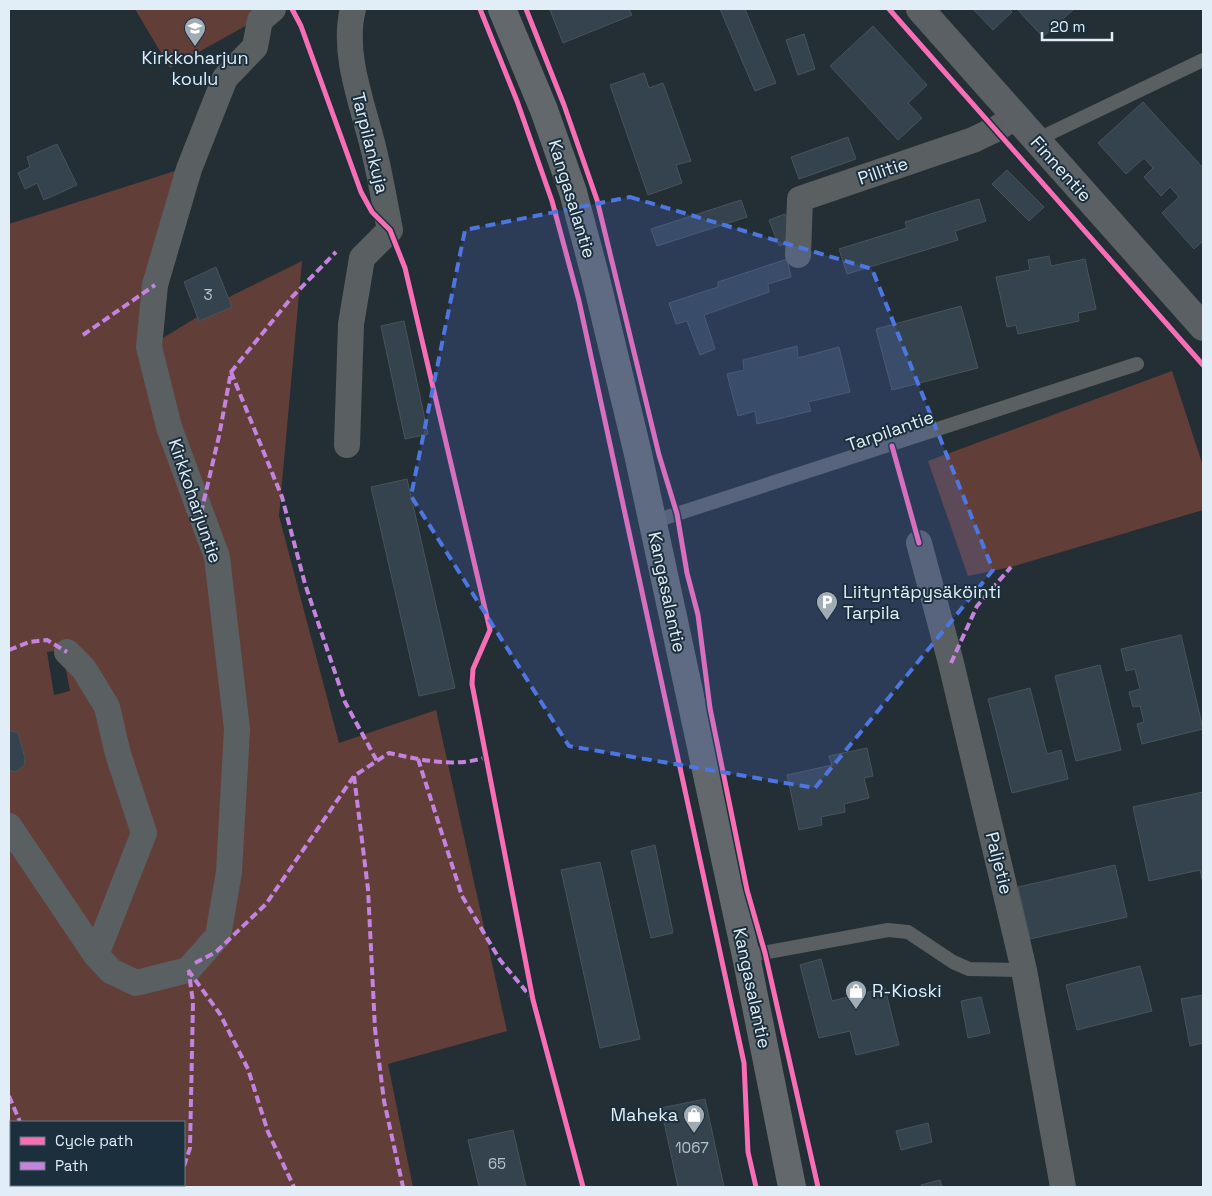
<svg xmlns="http://www.w3.org/2000/svg" width="1212" height="1196" font-family="'Space Grotesk',sans-serif">
<style>
.green{fill:#613f38;fill-rule:evenodd}
.building{fill:#34434e;stroke:#4a5359}
.lines{fill:none;stroke-linecap:round;stroke-linejoin:round}
.lane{stroke:#5a5f62;stroke-width:14}
.street{stroke:#5a5f62;stroke-width:26}
.secondary{stroke:#5b6065;stroke-width:28}
.primary{stroke:#62686b;stroke-width:28}
.quiet{stroke:#c483df;stroke-width:4;stroke-dasharray:8 4;stroke-linecap:butt}
.cycleway-casing{stroke:#1c2f3d;stroke-width:8}
.cycleway{stroke:#f96db3;stroke-width:5}
.marked{fill:#4e76e0;fill-opacity:0.2;stroke:#4e76e0;stroke-width:4;stroke-dasharray:10 6;stroke-linejoin:round}
.labels{text-anchor:middle;stroke-width:4;stroke-linejoin:round;paint-order:stroke}
.number-label{font-size:15px;fill:#b6c3cd}
.poi-label{font-size:18px;fill:#e2eef7;stroke:#1c2f3d;text-anchor:start}
.street-label{font-size:18px;fill:#e2eef7;stroke:#1c2f3d}
</style>
<rect width="100%" height="100%" fill="#242e35"/>
<!-- green -->
<path class="green" d="M135 9H251L249 24 170 68Z
M178 170 150 346 233 295 302 261 279 516 339 743 436 710 507 1031 388 1064 413 1187H9V224ZM62 650 70 691 54 695 47 652ZM11 1122H184V1185H11Z
M1172 371 1203 466V510L1011 567 968 576 928 461Z"/>
<!-- building -->
<path class="building" d="M554 9H629L632 15 563 43 550 10Z
M720 9H745L776 83 755 91Z
M973 9H1009L1012 12 993 30Z
M1017 9H1074L1043 37Z
M873 26 927 85 908 103 922 118 898 140 830 66Z
M804 34 815 69 798 75 786 40Z
M644 73 649 88 663 83 691 161 676 165 682 183 648 195 610 85Z
M1143 102 1203 168V241L1194 249 1162 213 1179 197 1170 187 1161 196 1144 177 1153 168 1144 158 1126 174 1098 143Z
M848 137 856 159 799 179 791 157Z
M57 144 77 185 44 200 37 183 25 189 18 173 30 167 27 157Z
M1007 170 1044 207 1029 221 992 184Z
M979 199 986 221 955 231 958 240 847 274 839 249 907 228 905 222Z
M741 200 747 217 657 246 651 229Z
M785 214 796 239 779 246 769 220Z
M1049 256 1051 266 1085 259 1096 309 1078 313 1079 321 1018 334 1016 325 1007 327 996 277 1030 270 1028 260Z
M787 259 791 277 768 284 769 292 704 315 715 349 700 355 687 321 676 324 669 303 718 287V282Z
M216 267 232 307 199 321 184 282Z
M961 306 978 368 892 390 876 329Z
M404 321 428 434 405 439 381 326Z
M797 346 798 358 839 347 850 392 808 402 811 411 757 424 755 411 738 416 727 374 744 370 743 360Z
M407 479 455 688 419 696 371 487Z
M1181 635 1203 729 1142 744 1137 724 1144 722 1140 706 1133 707 1129 692 1140 689 1135 669 1126 671 1121 649Z
M1100 665 1121 750 1076 761 1055 676Z
M1030 688 1047 754 1061 750 1068 779 1012 793 988 699Z
M9 730 18 733 25 758 24 766 15 772 9 770Z
M867 748 873 776 864 778 869 798 844 804 845 812 821 817 822 825 799 830 787 775 832 765 829 756Z
M1203 792V884L1200 870 1149 881 1133 807Z
M655 845 673 933 651 938 631 851Z
M600 862 640 1039 600 1048 561 870Z
M1115 865 1127 917 1030 939 1018 887Z
M821 959 832 1001 885 988 899 1045 856 1055 850 1031 819 1038 800 965Z
M1140 966 1152 1011 1077 1030 1066 985Z
M1203 995V1043L1190 1046 1181 999Z
M981 997 990 1033 968 1038 961 1001Z
M705 1099 724 1187H678L661 1108Z
M928 1123 932 1142 901 1150 896 1131Z
M513 1130 526 1187H479L468 1140Z
M940 1180 942 1187H922L921 1185Z"/>
<g class="lines">
<!-- lane -->
<path class="lane" d="M1036 140 1203 60
M652 522 1137 364
M746 956 888 930 908 932 953 962 969 969 1024 970"/>
<!-- street -->
<path class="street" d="M798 255 800 199 973 140 996 129 1015 117
M347 445 351 324 362 258 390 230C385 205 381 180 375 155 365 110 341 55 353 9
M919 543 951 663 1024 970 1063 1187
M67 652 84 669 107 707 118 754 144 833 96 955
M9 826 96 955 111 971 136 983 188 970 218 936 229 872 237 729 217 557 169 427 149 347 155 285 189 169 225 78 255 47 260 20 273 9"/>
<!-- secondary -->
<path class="secondary" d="M920 9 1203 327"/>
<!-- primary -->
<path class="primary" d="M502 9 544 110 573 192 596 279 638 454 746 956 792 1187"/>
<!-- quiet -->
<path class="quiet" d="M83 335 155 285
M231 372 282 497 305 584 345 702 377 761
M201 513 219 436 231 372 292 297 336 252
M9 650 29 642 47 640 67 652
M951 663 977 606 1011 567
M418 759 462 896 500 960 530 996
M354 776 368 889 375 1029 384 1101 403 1187
M195 963 216 952 266 904 354 776 389 753C422 760 454 768 487 757
M188 970 220 1014 248 1069 268 1132 294 1187
M9 1096 20 1122
M184 1166 190 1148 193 1002 189 973
M69 1185 71 1187
M176 1187 177 1185"/>
<!-- cycleway casing -->
<g class="cycleway-casing">
<path id="cycleway" d="M292 9 301 26 361 192 372 212 390 230 405 268 490 630 473 669 472 684 533 1000 583 1187
M480 9 517 101 552 201 579 301 744 1063 748 1152 756 1187
M526 9 564 105 597 200 659 455 677 514 687 573 698 615 710 708 747 890 765 953 818 1187
M889 9 1203 365
M892 446 919 543"/>
</g>
<!-- cycleway -->
<use href="#cycleway" class="cycleway"/>
</g>
<!-- marked area -->
<path class="marked" d="M630 197 872 269 993 570 815 788 569 746 411 496 465 230Z"/>
<!-- icons -->
<defs>
<g id="school-pin" transform="scale(1.125)"><path d="M0 17L-7.5 6A9.5 9.5 0 1 1 7.5 6Z" fill="#a0abb3" stroke="#1c2f3d"/><path d="M0-5L7-2L0 1L-7-2ZM-4 1L0 2.5L4 1V4Q0 6-4 4Z" fill="#fff"/></g>
<g id="parking-pin" transform="scale(1.125)"><path d="M0 17L-7.5 6A9.5 9.5 0 1 1 7.5 6Z" fill="#a0abb3" stroke="#1c2f3d"/><path d="M-3.5-5.5H1a3.5 3.5 0 0 1 0 7H-1V5.5H-3.5ZM-1-3.4V-.6H.8a1.4 1.4 0 0 0 0-2.8Z" fill="#fff"/></g>
<g id="shop-pin" transform="scale(1.125)"><path d="M0 17L-7.5 6A9.5 9.5 0 1 1 7.5 6Z" fill="#a0abb3" stroke="#1c2f3d"/><path d="M-5-2.5h2.3a2.7 3.5 0 0 1 5.4 0H5L5.5 6h-11ZM-1.5-2.5h3a1.5 2.3 0 0 0-3 0Z" fill="#fff"/></g>
</defs>
<g fill-rule="evenodd">
<use href="#school-pin" x="195" y="28"/>
<use href="#parking-pin" x="827" y="602"/>
<use href="#shop-pin" x="856" y="991"/>
<use href="#shop-pin" x="694" y="1115"/>
</g>
<g class="labels">
<!-- number labels -->
<g class="number-label">
<text x="208" y="300">3</text>
<text x="692" y="1153">1067</text>
<text x="497" y="1169">65</text>
</g>
<!-- poi labels -->
<g class="poi-label">
<text x="195" y="64" text-anchor="middle">Kirkkoharjun<tspan x="195" dy="21">koulu</tspan></text>
<text x="843" y="598">Liityntäpysäköinti<tspan x="843" dy="21">Tarpila</tspan></text>
<text x="872" y="997">R-Kioski</text>
<text x="678" y="1121" text-anchor="end">Maheka</text>
</g>
<!-- street labels -->
<g class="street-label">
<text transform="translate(370 143) rotate(76)" y="6">Tarpilankuja</text>
<text transform="translate(1061 169) rotate(48)" y="6">Finnentie</text>
<text transform="translate(883 171) rotate(-19)" y="6">Pillitie</text>
<text transform="translate(572 199) rotate(73)" y="6">Kangasalantie</text>
<text transform="translate(890 431) rotate(-19)" y="6">Tarpilantie</text>
<text transform="translate(195 501) rotate(71)" y="6">Kirkkoharjuntie</text>
<text transform="translate(667 592) rotate(78)" y="6">Kangasalantie</text>
<text transform="translate(999 863) rotate(76)" y="6">Paljetie</text>
<text transform="translate(752 988) rotate(78)" y="6">Kangasalantie</text>
</g>
</g>
<!-- border -->
<rect width="1212" height="1196" fill="none" stroke="#e2eef7" stroke-width="20"/>
<!-- legend -->
<rect x="10" y="1121" width="175" height="65" fill="#1c2f3d" stroke="#6b7b87"/>
<rect x="20" y="1137" width="25" height="8" fill="#f96db3" stroke="#6b7b87"/>
<text x="55" y="1146" font-size="15" fill="#e2eef7">Cycle path</text>
<rect x="20" y="1162" width="25" height="8" fill="#c483df" stroke="#6b7b87"/>
<text x="55" y="1171" font-size="15" fill="#e2eef7">Path</text>
<!-- scale -->
<path d="M1042 32v8h70v-8" fill="none" stroke="#e2eef7" stroke-width="2.5"/>
<text x="1050" y="32" font-size="15" fill="#e2eef7" stroke="#1c2f3d" stroke-width="4" paint-order="stroke">20 m</text>
</svg>
